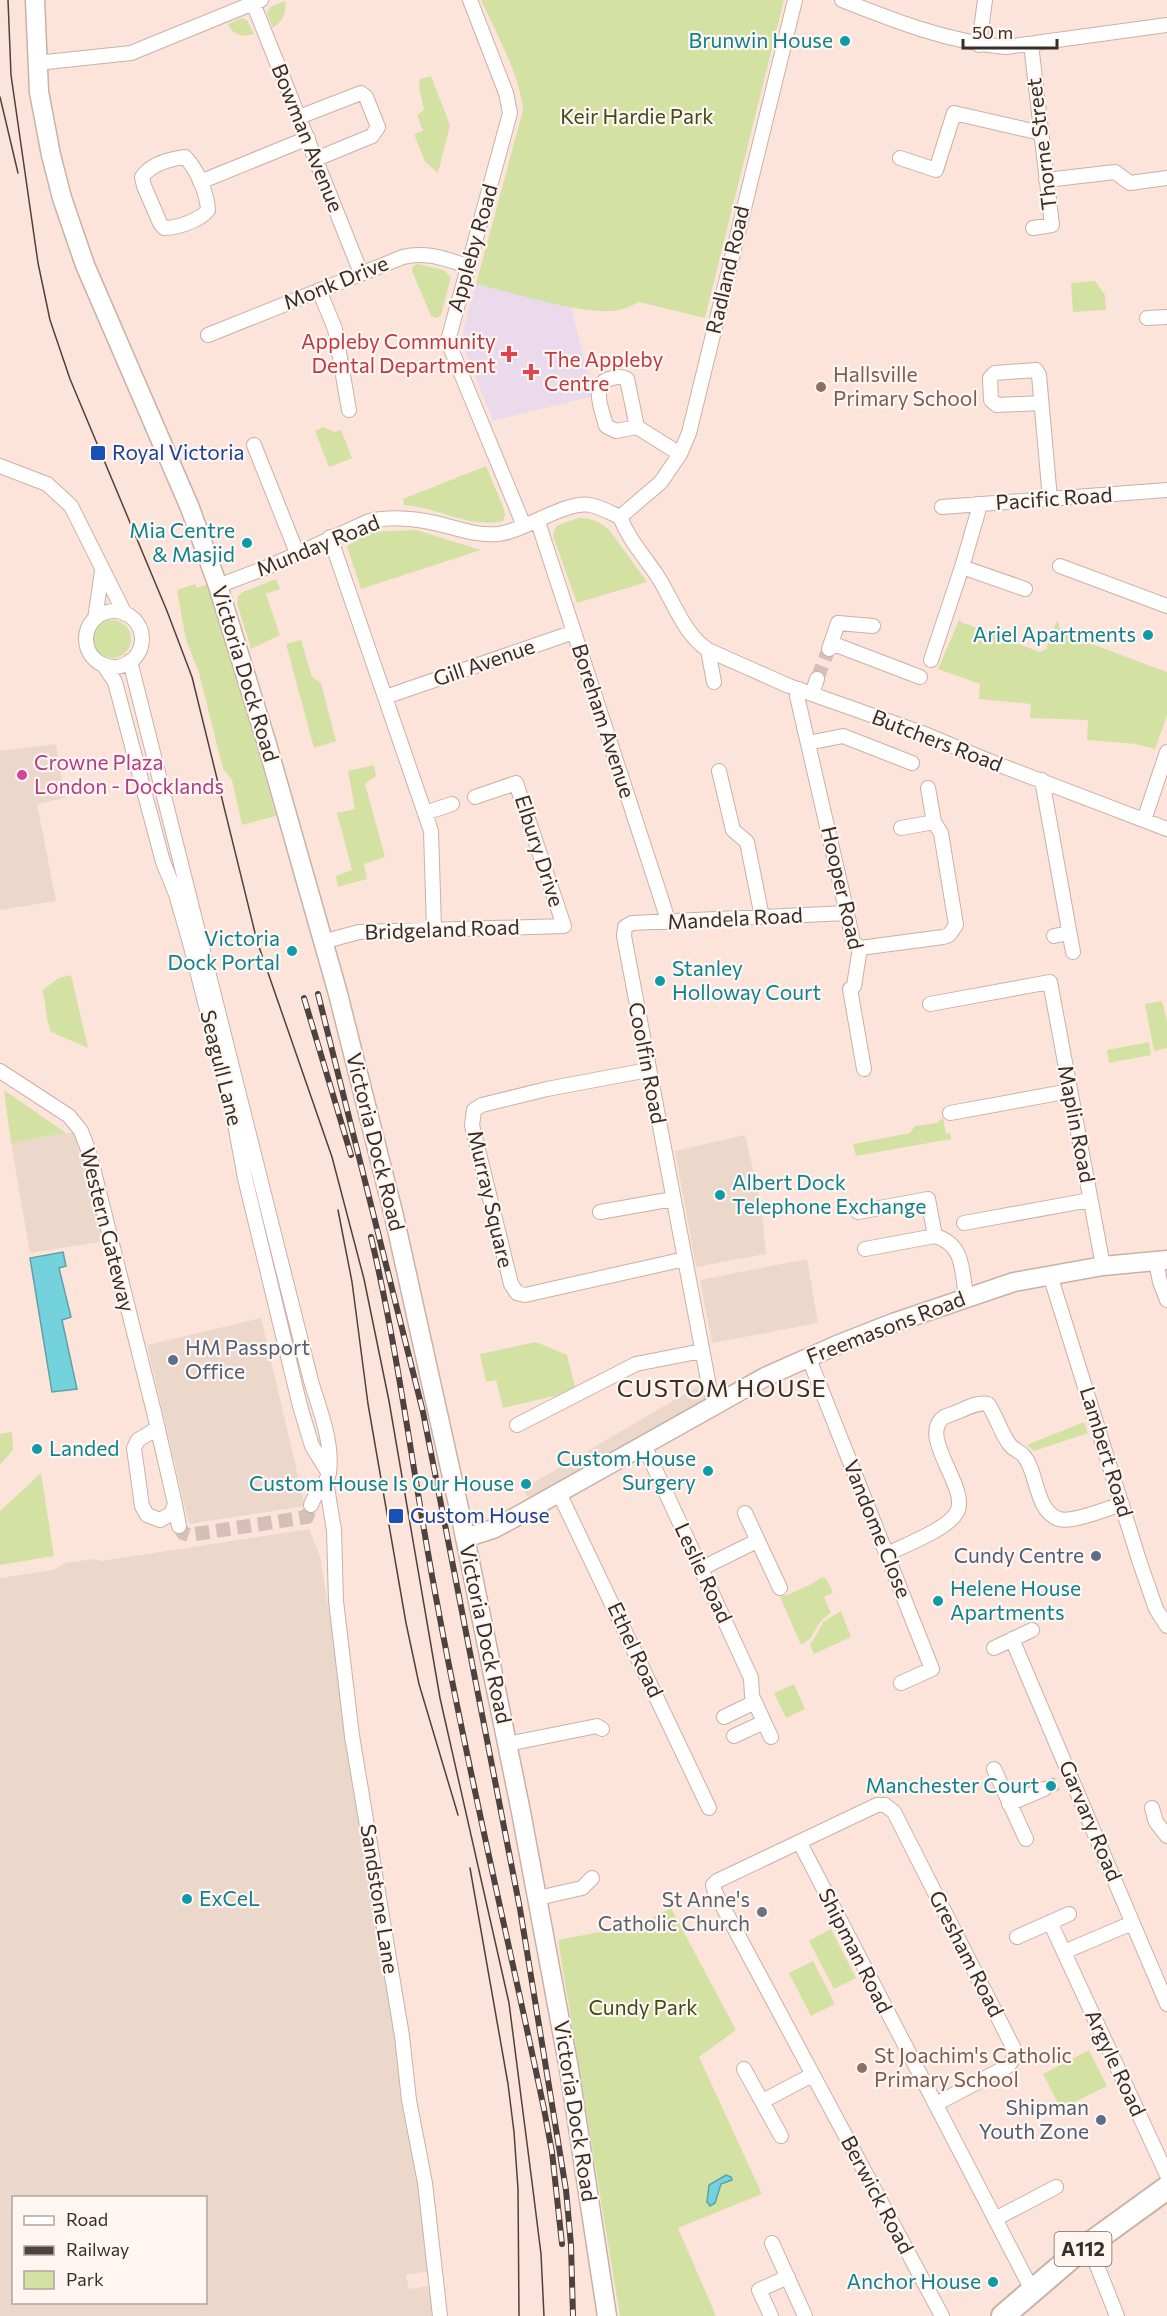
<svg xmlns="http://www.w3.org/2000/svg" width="1167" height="2316" font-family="Commissioner,sans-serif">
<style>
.commercial{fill:#ecd8ca;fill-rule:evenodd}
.medical{fill:#eadaec}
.green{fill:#d3e2a3}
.water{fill:#73d2db;stroke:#61a0a6;stroke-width:1.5}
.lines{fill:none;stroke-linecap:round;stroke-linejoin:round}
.minor-tunnel{stroke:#d5bfb7;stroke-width:14;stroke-dasharray:14 7;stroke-linecap:butt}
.minor-casing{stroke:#c9b1a7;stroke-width:16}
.tertiary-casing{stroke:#c9b1a7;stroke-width:21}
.primary-casing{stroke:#c9b1a7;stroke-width:26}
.minor{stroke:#fff;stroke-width:14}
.tertiary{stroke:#fff;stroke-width:18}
.primary{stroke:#fff;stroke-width:22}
.tram{stroke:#4d423d;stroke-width:1.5}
.rail-casing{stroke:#4d423d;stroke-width:6}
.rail{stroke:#fff5f1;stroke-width:4;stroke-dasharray:11;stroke-linecap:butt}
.culture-dot{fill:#0f9aa8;stroke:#fff5f1;stroke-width:2}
.health-dot{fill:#e0444e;stroke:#fff5f1;stroke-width:2}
.education-dot{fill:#8d6e63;stroke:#fff5f1;stroke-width:2}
.transit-dot{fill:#1a4fb4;stroke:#fff5f1;stroke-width:2}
.hotel-dot{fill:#d1479c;stroke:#fff5f1;stroke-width:2}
.service-dot{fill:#5c6f8a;stroke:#fff5f1;stroke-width:2}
.worship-dot{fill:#6b7280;stroke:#fff5f1;stroke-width:2}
.labels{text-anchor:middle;stroke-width:4.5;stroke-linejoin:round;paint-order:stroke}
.shield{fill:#fff5f1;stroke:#736965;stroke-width:1.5}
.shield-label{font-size:20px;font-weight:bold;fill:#372d29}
.culture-label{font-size:21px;fill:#0d838f;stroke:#fff5f1;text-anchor:end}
.park-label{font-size:21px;fill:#414a19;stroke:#fff5f1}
.street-label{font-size:21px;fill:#372d29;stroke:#fff5f1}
.health-label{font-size:21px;fill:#be3a42;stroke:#fff5f1;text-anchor:end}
.education-label{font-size:21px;fill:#785e54;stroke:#fff5f1;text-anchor:start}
.transit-label{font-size:21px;fill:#164399;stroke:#fff5f1;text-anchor:start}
.hotel-label{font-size:21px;fill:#b23c85;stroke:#fff5f1;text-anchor:start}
.service-label{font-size:21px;fill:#4e5e75;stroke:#fff5f1;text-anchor:end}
.worship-label{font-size:21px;fill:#5b616d;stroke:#fff5f1;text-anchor:end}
.quarter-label{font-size:24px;letter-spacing:1.5px;fill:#372d29;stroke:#fff5f1}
</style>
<rect width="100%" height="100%" fill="#fde4da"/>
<!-- commercial -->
<path class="commercial" d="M56 744 65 798 37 804 56 901 0 910V751Z
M66 1133H76L90 1174 106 1241 30 1253 11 1143Z
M745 1135 761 1204 766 1254 696 1267 675 1151Z
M807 1259 818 1323 712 1343 700 1280Z
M261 1318 305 1506 189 1524 147 1345Z
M698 1386 708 1403 531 1502 523 1489Z
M309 1529 320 1556 364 1828 431 2271 406 2275 409 2289 428 2286 433 2316H0V1578L53 1570 66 1563 92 1559 102 1561ZM14 2198H206V2302H14Z"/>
<!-- medical -->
<path class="medical" d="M476 284 571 307 594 396 493 421 464 348 463 329Z"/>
<!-- green -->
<path class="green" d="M481 0H784L705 318 639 302C631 306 623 310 613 311 575 313 514 293 476 284L523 110C519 72 496 34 481 0Z
M285 1C287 13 283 21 273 28L267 14 270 7Z
M242 18 247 20 254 34C242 38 233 35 228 24Z
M431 76 450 125 438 173 425 162 414 134 423 131 417 115 424 110 419 88 420 79Z
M418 264 444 270 451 277 441 315 437 318 431 316 412 271 413 266Z
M1095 281 1105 295 1106 310 1073 312 1071 283Z
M323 427 335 432 341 430 352 458 329 467 315 431Z
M486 466 504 509 505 515 503 521C470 529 437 507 404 505L403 499Z
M578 518C592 518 600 521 610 531L647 582 577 603 553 536 556 526Z
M416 530 481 550 361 589 347 546 371 532Z
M276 579 280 589 266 594 280 635 251 649 237 603 238 596 243 592Z
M195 584 197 588 207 584 235 669 276 816 242 825 232 780 223 769 199 673 186 640 177 590Z
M960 618 961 622 1040 652 1046 649 1057 620 1062 633 1167 672V715L1155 749 1136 744 1087 740 1088 720 1030 718 1031 704 979 699 980 684 938 669Z
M93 639a19 19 0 1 1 38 0a19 19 0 1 1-38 0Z
M301 640 312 677 321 683 336 741 314 748 286 644Z
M374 765 376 776 365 784 385 857 364 864 367 879 338 887 336 876 352 870 337 813 355 809 348 771Z
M71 975 88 1048 51 1032C45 1019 47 1005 42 990L59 978Z
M1162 1001 1167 1021V1048L1154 1051 1145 1004Z
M1149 1042 1151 1055 1109 1063 1107 1050Z
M4 1090 66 1133 11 1143Z
M943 1117 946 1134 950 1133 951 1139 856 1156 853 1144 910 1133 915 1126 937 1123Z
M536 1342 567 1355 576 1391 503 1408 496 1380 486 1382 480 1354Z
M1084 1422 1088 1433 1034 1451 1027 1445Z
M12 1432 13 1450 0 1465V1434Z
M41 1473 54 1556 0 1565V1511Z
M821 1577 826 1578 833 1593 824 1597 831 1613C813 1623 818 1637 801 1645L780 1597C788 1595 817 1583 821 1577Z
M841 1611 851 1637 814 1654 810 1644 814 1639 823 1622Z
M794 1684 805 1709 786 1718 774 1693Z
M671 1908 736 2030 699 2057 762 2194 678 2228 716 2316H620L558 1940 637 1925Z
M831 1929 856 1978 834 1989 809 1941Z
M813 1961 835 2004 811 2016 789 1973Z
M1089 2050 1107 2086 1061 2109 1043 2074Z"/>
<!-- water -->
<path class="water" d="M63 1252 66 1266 59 1268 71 1317 62 1320 77 1389 52 1392 30 1258Z
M726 2175 731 2177 732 2180 721 2184 715 2203 710 2206 707 2202 709 2185Z"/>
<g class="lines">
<!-- minor-tunnel -->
<path class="minor-tunnel" d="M817 679 828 651
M179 1526 183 1533 189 1535 307 1517 311 1505
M1044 1789 1058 1783"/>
<!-- minor casing -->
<g class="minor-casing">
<path id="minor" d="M470 0 506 93 510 113 449 337 451 349 524 526
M842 0C895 21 948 42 1006 47L1167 25
M253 3 361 273
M1031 44 1052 225 1033 228
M979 45 985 0
M37 63 131 53 261 0
M299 117 361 93 366 97 378 127 372 136 316 159
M185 157C197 169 207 193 208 210 199 221 177 228 164 228L160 223 144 186 142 177C151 164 170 159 185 157Z
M900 158 936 170 954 113 1041 133
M1046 180 1115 172 1130 183 1167 178
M200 182 308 138
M319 290 335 329 349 410
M1147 318 1167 317
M208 335 403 257C425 251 446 259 467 266
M1041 403 997 405 991 400 990 378 995 373 1036 370 1039 375 1050 499
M637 427 616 431 606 426C603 413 590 385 609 379 616 377 620 376 627 379L637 427 680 454
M254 445 297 553
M0 466 47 484 71 506 125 614
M942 507 1167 490
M620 517 661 482 680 454 689 433 795 0
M538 522 657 886 666 914V922
M330 537 431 831 434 928
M1060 566 1167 606
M962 567 1025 589
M218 586 268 567 369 521C387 517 407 518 425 521 450 525 471 536 498 534 525 531 567 500 590 505 601 507 611 513 620 517 629 540 645 557 658 577 674 602 683 633 708 650L789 686 922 733 984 759 1167 829
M86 639a28 28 0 1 1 56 0a28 28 0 1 1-56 0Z
M95 619 102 571
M831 643 920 677
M829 649 838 623 873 626
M708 650 714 682
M931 660 962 567 978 512 977 504
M130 661 311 1381C320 1411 333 1442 329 1473 327 1484 315 1492 311 1505
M103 664 115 682 163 862 176 894 190 943 223 1073 235 1124 245 1178 300 1406 312 1446 328 1472
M799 689 797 696 847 913 853 942 860 948 854 986 850 989 864 1069
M394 694 574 632
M812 694 817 679
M808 743 843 736 912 763
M719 771 733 830 747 842 762 917
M1042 780 1073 952
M425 813 452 804
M1144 820 1167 752
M901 828 934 822
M1054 936 1069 933
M322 942 359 932 564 926 516 783 475 797
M860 948 943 937 949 935 956 925 941 833 934 822 928 788
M930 1004 1050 982 1103 1266
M648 1070 547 1089 482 1105 474 1110 472 1125 511 1284 517 1293 525 1295 685 1259
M0 1071 69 1116 81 1131 89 1152 154 1412 175 1504 171 1514 160 1520 147 1515 142 1506 134 1448 138 1440 158 1428
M950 1113 1070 1091
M600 1212 673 1199
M858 1212 928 1199 935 1236
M964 1223 1090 1200
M865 1249 935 1236C964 1244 962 1271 966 1297
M1156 1261 1160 1282 1167 1300
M1050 1275 1139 1560 1156 1609 1167 1626
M808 1356 932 1669 901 1683
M718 1403 710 1391 624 936 625 927 632 923 847 913
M517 1425 636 1364 702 1351
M644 1445 751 1678 752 1696 771 1737
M326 1481 334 1530 336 1601 352 1736 402 2036 409 2100 425 2183 440 2316
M559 1493 709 1808
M175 1504 179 1526
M745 1513 780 1588
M887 1554C905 1545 948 1529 957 1512 970 1488 917 1436 944 1417 948 1415 953 1414 957 1412 967 1408 977 1402 988 1404 997 1417 1000 1432 1010 1445 1014 1450 1020 1451 1024 1456 1038 1473 1035 1511 1059 1519 1073 1523 1108 1508 1122 1504
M702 1568 757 1541
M1012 1639 1167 2004
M994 1648 1032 1630
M724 1717 755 1702
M734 1736 764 1722
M508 1744 597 1726 602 1729
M994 1769 1026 1839
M1009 1804 1044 1789
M1152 1808 1156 1822 1167 1836
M800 1843 1032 2290
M538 1898 582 1888 592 1878
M1050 1922 1167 2175
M1017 1937 1069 1914
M1064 1952 1132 1923
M744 2069 781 2136
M763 2101 812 2075
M936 2104 1008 2066 1014 2058V2049L894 1812 885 1805H877L717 1881 713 1885 715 1892 942 2316
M995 2219 1056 2187
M772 2243 805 2316
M1086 2246 1094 2258 1117 2316
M771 2316 759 2290 788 2277"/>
</g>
<!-- tertiary casing -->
<g class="tertiary-casing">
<path id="tertiary" d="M35 0 39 92 51 155 62 198 85 265 190 508 218 586 266 741 337 990 394 1216 460 1513 521 1812 569 2069 607 2316
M465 1538 493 1529 512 1519 765 1377 837 1345 893 1323 1014 1282 1103 1266 1167 1260"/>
</g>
<!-- primary casing -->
<g class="primary-casing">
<path id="primary" d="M1003 2316 1073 2256 1167 2188"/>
</g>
<!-- minor -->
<use href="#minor" class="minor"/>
<!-- tertiary -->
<use href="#tertiary" class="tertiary"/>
<!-- primary -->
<use href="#primary" class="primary"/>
<!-- tram -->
<path class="tram" d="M8 0 11 75 38 263 50 320 70 379 167 611 192 677 257 941 332 1157 364 1279 389 1401 440 1698 509 2003 533 2190 541 2254 544 2316
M0 97 18 173
M338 1210 352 1282 368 1404 406 1623 419 1684 458 1815
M470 1868 508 2084 514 2132 518 2189 519 2316"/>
<!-- rail casing -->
<g class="rail-casing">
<path id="rail" d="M318 994 423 1412 520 1909 566 2190 571 2245 573 2316
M304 998 351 1155
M371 1237C400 1359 414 1484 438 1608 469 1776 509 1942 544 2109L552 2152 562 2244"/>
</g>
<!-- rail -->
<use href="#rail" class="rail"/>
</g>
<!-- markers -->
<g class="culture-dot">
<circle cx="845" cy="41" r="6"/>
<circle cx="247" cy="543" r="6"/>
<circle cx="1148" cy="635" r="6"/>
<circle cx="292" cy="951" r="6"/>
<circle cx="660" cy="981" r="6"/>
<circle cx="720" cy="1195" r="6"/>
<circle cx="37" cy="1449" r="6"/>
<circle cx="708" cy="1471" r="6"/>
<circle cx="526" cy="1484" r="6"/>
<circle cx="938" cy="1601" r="6"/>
<circle cx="1051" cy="1786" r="6"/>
<circle cx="187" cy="1899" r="6"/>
<circle cx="993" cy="2282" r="6"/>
</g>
<g class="health-dot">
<path d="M506 345h6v6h6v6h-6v6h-6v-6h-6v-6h6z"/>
<path d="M528 363h6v6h6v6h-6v6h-6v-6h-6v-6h6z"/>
</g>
<g class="education-dot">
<circle cx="821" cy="387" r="6"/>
<circle cx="862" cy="2068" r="6"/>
</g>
<g class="transit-dot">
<rect x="90" y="445" width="16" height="16" rx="3"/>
<rect x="388" y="1508" width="16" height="16" rx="3"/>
</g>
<circle class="hotel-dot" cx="22" cy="775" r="6"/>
<g class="service-dot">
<circle cx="173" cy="1360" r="6"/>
<circle cx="1096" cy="1556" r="6"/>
<circle cx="1101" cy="2120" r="6"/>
</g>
<circle class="worship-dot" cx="762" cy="1912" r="6"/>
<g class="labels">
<!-- shield labels -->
<rect class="shield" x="1054.5" y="2232" width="57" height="34" rx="4.5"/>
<g class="shield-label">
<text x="1083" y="2256">A112</text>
</g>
<!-- culture labels -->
<g class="culture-label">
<text x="833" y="48">Brunwin House</text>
<text x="235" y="538">Mia Centre<tspan x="235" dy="24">&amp; Masjid</tspan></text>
<text x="1136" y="642">Ariel Apartments</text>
<text x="280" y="946">Victoria<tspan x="280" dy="24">Dock Portal</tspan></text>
<text x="672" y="976" text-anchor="start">Stanley<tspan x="672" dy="24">Holloway Court</tspan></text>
<text x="732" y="1190" text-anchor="start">Albert Dock<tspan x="732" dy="24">Telephone Exchange</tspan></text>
<text x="49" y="1456" text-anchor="start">Landed</text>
<text x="696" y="1466">Custom House<tspan x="696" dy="24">Surgery</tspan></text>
<text x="514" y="1491">Custom House Is Our House</text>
<text x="950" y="1596" text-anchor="start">Helene House<tspan x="950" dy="24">Apartments</tspan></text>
<text x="1039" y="1793">Manchester Court</text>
<text x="199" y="1906" text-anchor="start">ExCeL</text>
<text x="981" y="2289">Anchor House</text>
</g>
<!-- park labels -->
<g class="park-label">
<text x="637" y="124">Keir Hardie Park</text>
<text x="643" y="2015">Cundy Park</text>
</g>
<!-- street labels -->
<g class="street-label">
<text transform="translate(307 138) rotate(68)" y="7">Bowman Avenue</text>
<text transform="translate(1042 144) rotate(-97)" y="7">Thorne Street</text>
<text transform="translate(473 248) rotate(-74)" y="7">Appleby Road</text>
<text transform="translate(728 270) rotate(-77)" y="7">Radland Road</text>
<text transform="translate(336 283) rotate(-22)" y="7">Monk Drive</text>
<text transform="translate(1054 499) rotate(-4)" y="7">Pacific Road</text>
<text transform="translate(318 546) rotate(-22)" y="7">Munday Road</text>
<text transform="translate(484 663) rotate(-19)" y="7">Gill Avenue</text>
<text transform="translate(245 674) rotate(73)" y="7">Victoria Dock Road</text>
<text transform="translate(603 721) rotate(72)" y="7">Boreham Avenue</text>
<text transform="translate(937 741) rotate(21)" y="7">Butchers Road</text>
<text transform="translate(539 851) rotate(72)" y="7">Elbury Drive</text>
<text transform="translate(842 888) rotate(77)" y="7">Hooper Road</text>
<text transform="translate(735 919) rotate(-3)" y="7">Mandela Road</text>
<text transform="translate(442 930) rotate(-2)" y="7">Bridgeland Road</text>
<text transform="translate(647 1063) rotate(79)" y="7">Coolfin Road</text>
<text transform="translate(221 1068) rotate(76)" y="7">Seagull Lane</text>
<text transform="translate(1076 1124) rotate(79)" y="7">Maplin Road</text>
<text transform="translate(375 1142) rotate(76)" y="7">Victoria Dock Road</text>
<text transform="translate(490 1199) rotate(77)" y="7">Murray Square</text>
<text transform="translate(107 1230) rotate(76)" y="7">Western Gateway</text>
<text transform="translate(886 1328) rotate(-21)" y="7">Freemasons Road</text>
<text transform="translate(1106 1452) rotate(73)" y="7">Lambert Road</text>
<text transform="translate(877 1529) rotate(68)" y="7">Vandome Close</text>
<text transform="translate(703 1573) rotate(65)" y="7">Leslie Road</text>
<text transform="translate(485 1634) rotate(78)" y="7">Victoria Dock Road</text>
<text transform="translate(635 1650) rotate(65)" y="7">Ethel Road</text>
<text transform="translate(1090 1821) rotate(67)" y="7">Garvary Road</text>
<text transform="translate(379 1899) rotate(81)" y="7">Sandstone Lane</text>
<text transform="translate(855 1951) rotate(63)" y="7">Shipman Road</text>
<text transform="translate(966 1954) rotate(63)" y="7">Gresham Road</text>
<text transform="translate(1115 2063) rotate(65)" y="7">Argyle Road</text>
<text transform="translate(575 2111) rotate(81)" y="7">Victoria Dock Road</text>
<text transform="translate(877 2195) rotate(62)" y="7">Berwick Road</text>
</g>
<!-- health labels -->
<g class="health-label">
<text x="496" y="349">Appleby Community<tspan x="496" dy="24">Dental Department</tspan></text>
<text x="544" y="367" text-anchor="start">The Appleby<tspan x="544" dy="24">Centre</tspan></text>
</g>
<!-- education labels -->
<g class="education-label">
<text x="833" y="382">Hallsville<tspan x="833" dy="24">Primary School</tspan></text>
<text x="874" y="2063">St Joachim's Catholic<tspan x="874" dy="24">Primary School</tspan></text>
</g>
<!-- transit labels -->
<g class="transit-label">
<text x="112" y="460">Royal Victoria</text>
<text x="410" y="1523">Custom House</text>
</g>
<!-- hotel labels -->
<g class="hotel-label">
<text x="34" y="770">Crowne Plaza<tspan x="34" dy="24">London - Docklands</tspan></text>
</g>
<!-- service labels -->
<g class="service-label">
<text x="185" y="1355" text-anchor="start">HM Passport<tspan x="185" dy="24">Office</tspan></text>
<text x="1084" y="1563">Cundy Centre</text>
<text x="1089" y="2115">Shipman<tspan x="1089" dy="24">Youth Zone</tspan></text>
</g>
<!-- worship labels -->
<g class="worship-label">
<text x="750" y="1907">St Anne's<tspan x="750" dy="24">Catholic Church</tspan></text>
</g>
<!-- quarter labels -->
<g class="quarter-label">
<text x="722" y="1397">CUSTOM HOUSE</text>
</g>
</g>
<!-- legend -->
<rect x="12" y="2196" width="195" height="108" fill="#fff5f1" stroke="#afa5a1" stroke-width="1.5"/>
<rect x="24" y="2216" width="30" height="9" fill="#ffffff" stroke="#afa5a1" stroke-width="1.5"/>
<text x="66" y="2226" font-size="18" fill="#372d29">Road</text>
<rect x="24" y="2246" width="30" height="9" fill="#4d423d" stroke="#afa5a1" stroke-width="1.5"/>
<text x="66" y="2256" font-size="18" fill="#372d29">Railway</text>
<rect x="24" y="2271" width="30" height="18" fill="#d3e2a3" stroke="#afa5a1" stroke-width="1.5"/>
<text x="66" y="2286" font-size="18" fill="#372d29">Park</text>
<!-- scale -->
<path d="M963 39v9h94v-9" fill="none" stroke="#372d29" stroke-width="3"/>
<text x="972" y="39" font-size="18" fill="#372d29" stroke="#fff5f1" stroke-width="4.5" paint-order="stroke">50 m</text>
</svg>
